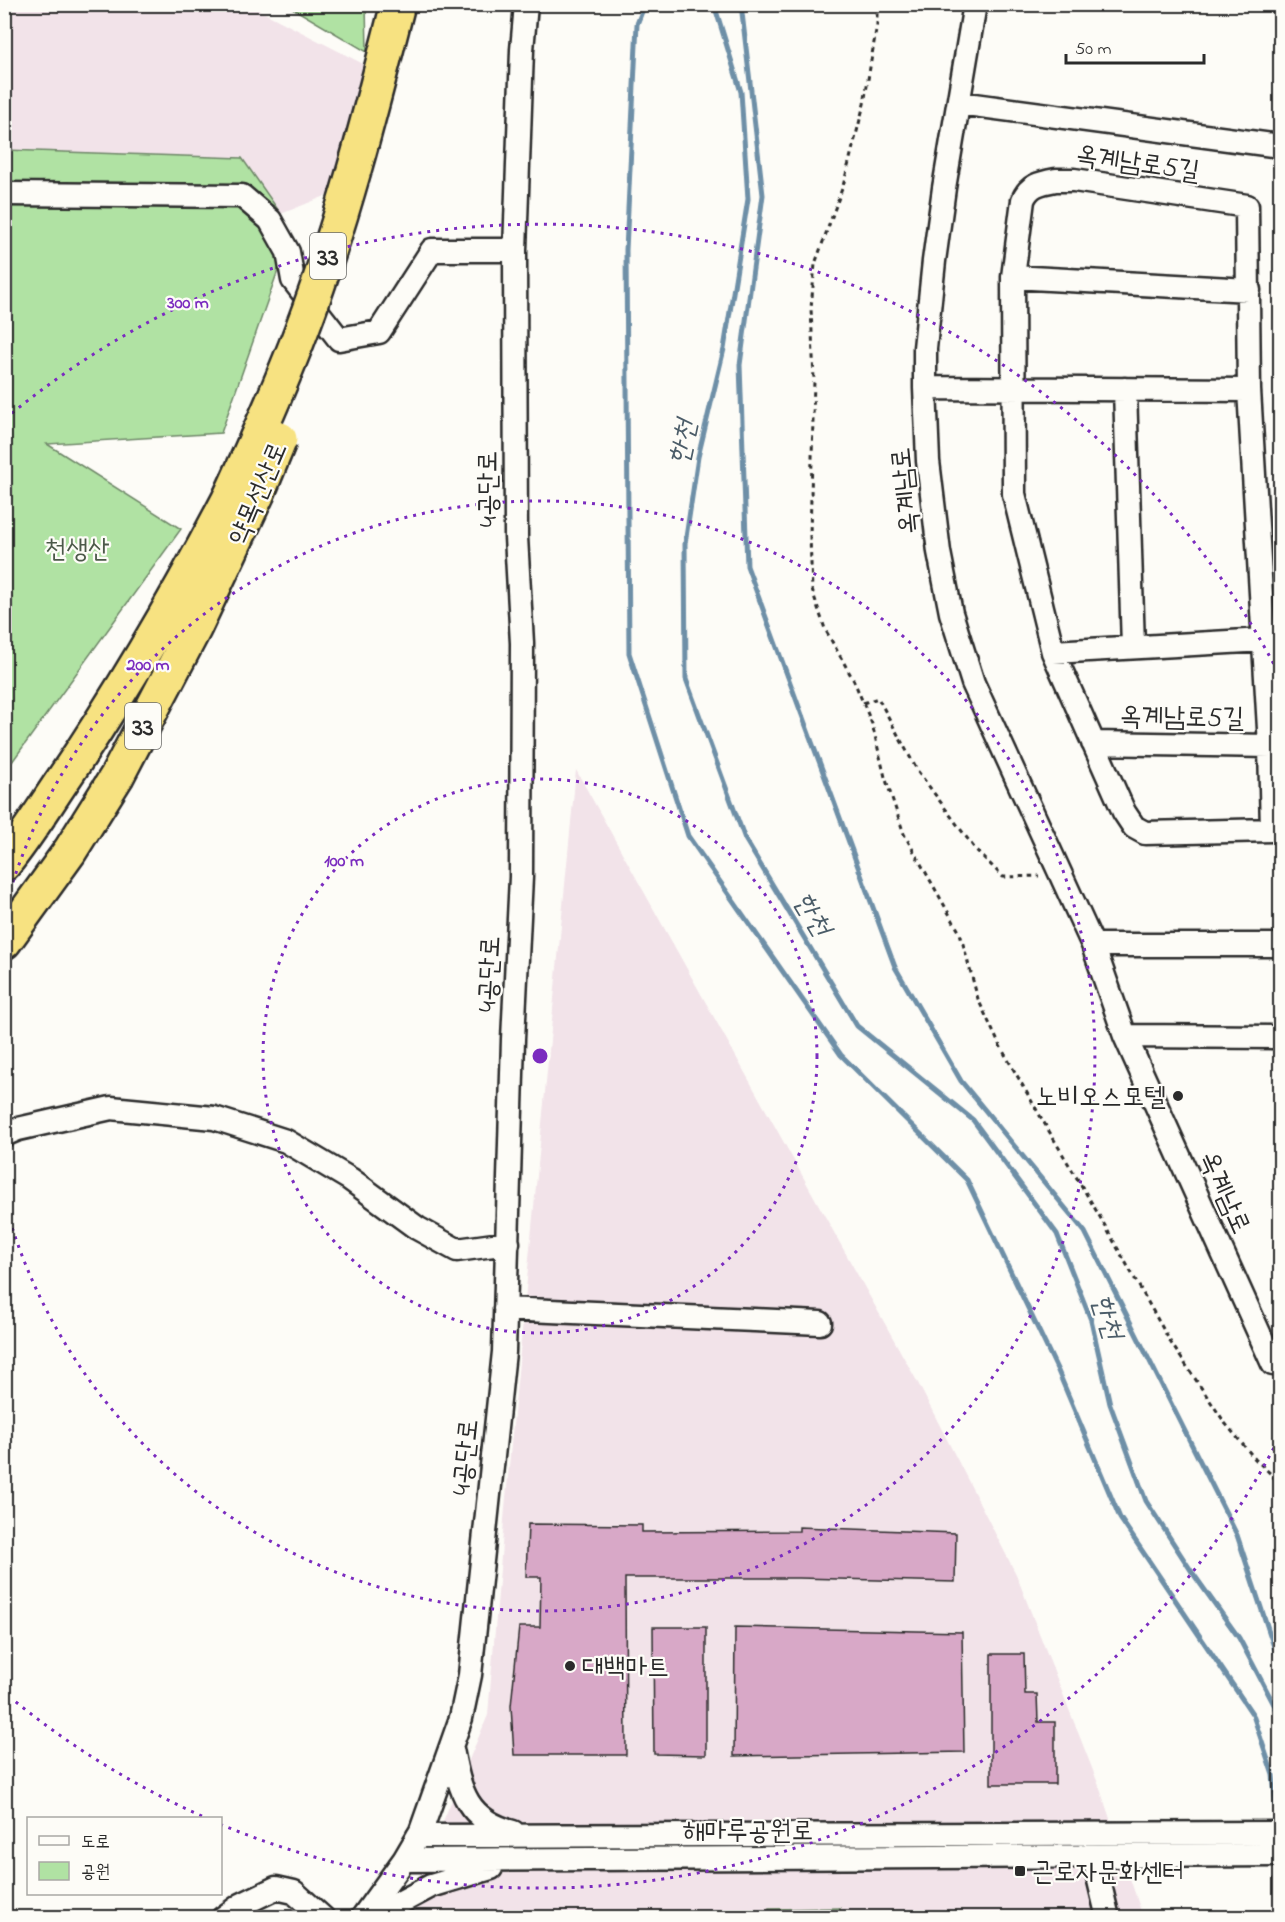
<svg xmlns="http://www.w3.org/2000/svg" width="1285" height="1922" font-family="'Indie Flower','Poor Story',sans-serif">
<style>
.built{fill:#f2e3e9}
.green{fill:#b0e2a3;stroke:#6e8667;stroke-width:1.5}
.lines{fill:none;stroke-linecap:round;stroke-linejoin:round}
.stream{stroke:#6e8fa7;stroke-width:5}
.building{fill:#d8a8c7;stroke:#2b2b2b;stroke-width:1.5}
.minor-casing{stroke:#2b2b2b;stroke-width:27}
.highway-casing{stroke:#2b2b2b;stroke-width:38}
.path{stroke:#2b2b2b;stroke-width:3;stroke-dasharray:4.5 4.5;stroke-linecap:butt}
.minor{stroke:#fdfcf7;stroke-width:22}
.highway{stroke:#f7e281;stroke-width:33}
.highway-bridge-casing{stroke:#2b2b2b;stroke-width:38;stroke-linecap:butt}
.highway-bridge{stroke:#f7e281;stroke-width:33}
.ring{fill:none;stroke:#7b2cbf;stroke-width:3;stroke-dasharray:3 6}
.poi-dot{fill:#2b2b2b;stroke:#fdfcf7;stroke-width:2}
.labels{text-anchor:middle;stroke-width:4.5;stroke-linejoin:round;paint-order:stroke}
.shield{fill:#fdfcf7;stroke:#6a6a68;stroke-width:1.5}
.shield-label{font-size:26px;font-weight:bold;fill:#2b2b2b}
.street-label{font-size:27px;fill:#2b2b2b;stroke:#fdfcf7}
.park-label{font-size:27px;fill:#4c5949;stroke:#fdfcf7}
.poi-label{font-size:27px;fill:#2b2b2b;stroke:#fdfcf7;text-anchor:start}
.water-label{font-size:28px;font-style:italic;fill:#4c5d69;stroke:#fdfcf7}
.centre{fill:#7b2cbf;stroke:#fdfcf7;stroke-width:3}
.ring-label{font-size:18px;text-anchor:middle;font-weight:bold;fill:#7b2cbf;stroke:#fdfcf7;stroke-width:4.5;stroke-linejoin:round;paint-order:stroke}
</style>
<rect width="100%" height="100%" fill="#fdfcf7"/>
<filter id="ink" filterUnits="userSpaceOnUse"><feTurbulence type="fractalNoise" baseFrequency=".0167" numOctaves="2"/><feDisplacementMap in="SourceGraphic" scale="12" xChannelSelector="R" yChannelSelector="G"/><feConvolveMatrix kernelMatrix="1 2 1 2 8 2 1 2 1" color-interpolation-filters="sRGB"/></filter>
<g filter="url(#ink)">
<!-- built -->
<path class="built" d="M5 5H249L373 69 345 188 281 214 242 158 5 150Z
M576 770 918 1383 1016 1574 1099 1786 1143 1917 402 1918 488 1715 505 1508Z"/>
<!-- green -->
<path class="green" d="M287 5H366L367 52Z
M5 150 242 158 281 214 290 236 221 433 47 444 181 529 12 762H5Z
M840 1908V1917H769V1909Z"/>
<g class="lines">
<!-- stream -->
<path class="stream" d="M645 4 637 24 626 250 629 653 688 836 841 1055 967 1180 1058 1371 1120 1518 1253 1715 1273 1775 1278 1827
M714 4 741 92 748 199 724 349 698 457 685 544 686 679 745 839 857 1026 973 1120 1057 1234 1091 1320 1110 1404 1146 1501 1192 1572 1239 1638 1277 1710 1280 1725
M741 4 763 195 740 365 747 566 895 967 961 1081 1085 1232 1237 1535 1280 1665"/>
</g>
<!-- building -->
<path class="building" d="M528 1524 642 1525V1532L799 1531V1527L956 1533 955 1582 799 1578H625L626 1755H514L511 1706 519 1627H540L541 1577H526Z
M653 1627H706V1755L654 1754Z
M735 1627 962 1632 964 1752 734 1756Z
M991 1654H1024L1025 1694H1037L1038 1722H1055V1784H991Z"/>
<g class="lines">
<!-- minor casing -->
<g class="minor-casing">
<path id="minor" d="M975 4 944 188 934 261 925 348V388L928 461 939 552 951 613 973 683 1093 945 1125 1036 1273 1364 1280 1365
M959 103 1280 146
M1056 180H1074L1247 206 1249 390 1270 746 1272 830 1145 833 1134 827 1124 812 1053 652 1014 494 1013 277 1023 200C1029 185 1040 183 1056 180Z
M6 194 242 196 270 220 288 252 293 280 339 339 379 332 432 250H515
M1013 277 1249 290
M925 388 1249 390
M1125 389 1133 647
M1053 652 1264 640
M1093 743 1270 746
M1093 945H1280
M1125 1036 1280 1037
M4 1135 18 1129 111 1108 214 1118 286 1141 350 1179 417 1228 457 1250 508 1243
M505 1309 820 1323
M452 1749C460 1792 467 1820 513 1832
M418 1836 1280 1833
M1090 1843 1108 1918
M404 1860 1280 1855
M223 1918 241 1905 276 1888 294 1892 323 1918
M362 1918 404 1860 421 1831 461 1718 470 1675 504 1352 513 1039 521 877 522 643 516 537 515 250 522 50 526 4
M371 1918 431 1886 491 1868"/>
</g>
<!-- highway casing -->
<g class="highway-casing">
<path id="highway" d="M4 864C26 837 43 809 62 781 124 690 179 595 230 497
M4 942 70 851 117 776 195 627 257 495"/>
</g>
<!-- path -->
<path class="path" d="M877 4V24L864 104 843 186 815 264 811 308 814 380 810 536 812 590 825 629 854 681 872 724 885 777 904 834 960 933 978 999 999 1044 1043 1121 1100 1217 1171 1343 1225 1423 1255 1459 1273 1476 1280 1488
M863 703 878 698 917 770 975 849 1003 877 1039 876"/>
<!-- minor -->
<use href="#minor" class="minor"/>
<!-- highway -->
<use href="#highway" class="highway"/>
<!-- highway-bridge casing -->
<g class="highway-bridge-casing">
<path id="highway-bridge" d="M257 495 280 439
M230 497C255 442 281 386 302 329 342 224 370 114 398 4"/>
</g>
<!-- highway-bridge -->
<use href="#highway-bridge" class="highway-bridge"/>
</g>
</g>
<!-- distance rings -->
<g class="ring">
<circle cx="540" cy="1056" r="277"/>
<path d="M5 908A555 555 0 1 1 5 1204"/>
<path d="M1278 1440A832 832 0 0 1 222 1825M202 1816A832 832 0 0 1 5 1693M5 419A832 832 0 0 1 1278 672"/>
</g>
<!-- markers -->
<g class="poi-dot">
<circle cx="1178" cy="1096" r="6"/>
<circle cx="570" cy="1666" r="6"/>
<rect x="1014" y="1865" width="12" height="12" rx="3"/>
</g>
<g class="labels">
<!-- shield labels -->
<g class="shield">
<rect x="310" y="233" width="36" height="46" rx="4.5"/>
<rect x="125" y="703" width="36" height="46" rx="4.5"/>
</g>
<g class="shield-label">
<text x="328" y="265">33</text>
<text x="143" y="735">33</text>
</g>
<!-- street labels -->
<g class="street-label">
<text transform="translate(1138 162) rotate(8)" y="9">옥계남로5길</text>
<text transform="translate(487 489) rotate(-90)" y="9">4공단로</text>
<text transform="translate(904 491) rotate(-96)" y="9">옥계남로</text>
<text transform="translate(257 493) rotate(-67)" y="9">약목선산로</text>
<text transform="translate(1182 716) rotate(1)" y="9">옥계남로5길</text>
<text transform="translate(488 974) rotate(-87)" y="9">4공단로</text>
<text transform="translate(1226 1192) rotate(66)" y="9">옥계남로</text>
<text transform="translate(464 1457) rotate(-84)" y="9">4공단로</text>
<text x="748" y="1839">해마루공원로</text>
</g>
<!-- park labels -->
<g class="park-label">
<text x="77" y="557">천생산</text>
</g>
<!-- poi labels -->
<g class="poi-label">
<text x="1166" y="1105" text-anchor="end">노비오스모텔</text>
<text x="582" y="1675">대백마트</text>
<text x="1032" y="1880">근로자문화센터</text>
</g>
<!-- water labels -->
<g class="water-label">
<text transform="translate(681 442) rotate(-78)" y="10">한천</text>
<text transform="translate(814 913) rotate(59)" y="10">한천</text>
<text transform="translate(1109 1316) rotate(73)" y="10">한천</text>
</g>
</g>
<circle cx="540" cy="1056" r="9" class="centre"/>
<g class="ring-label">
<text x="188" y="308">300 m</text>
<text x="148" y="670">200 m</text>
<text x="344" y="866">100 m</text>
</g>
<!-- margin -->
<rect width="1285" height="1922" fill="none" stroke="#fdfcf7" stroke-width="24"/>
<rect x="12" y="12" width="1261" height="1898" fill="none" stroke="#2b2b2b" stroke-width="2" filter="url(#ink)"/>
<!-- legend -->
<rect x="27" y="1817" width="195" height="78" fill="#fdfcf7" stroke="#a9a8a5" stroke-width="1.5"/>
<rect x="39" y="1836" width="30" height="9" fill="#fdfcf7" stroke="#a9a8a5" stroke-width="1.5"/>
<text x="81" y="1847" font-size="18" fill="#2b2b2b">도로</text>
<rect x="39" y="1862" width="30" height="18" fill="#b0e2a3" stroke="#a9a8a5" stroke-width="1.5"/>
<text x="81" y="1877" font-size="18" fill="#2b2b2b">공원</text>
<!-- scale -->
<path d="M1066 54v9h138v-9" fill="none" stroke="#2b2b2b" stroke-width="3"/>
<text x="1075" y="54" font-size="18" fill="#2b2b2b" stroke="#fdfcf7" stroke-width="4.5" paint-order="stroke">50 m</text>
</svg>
